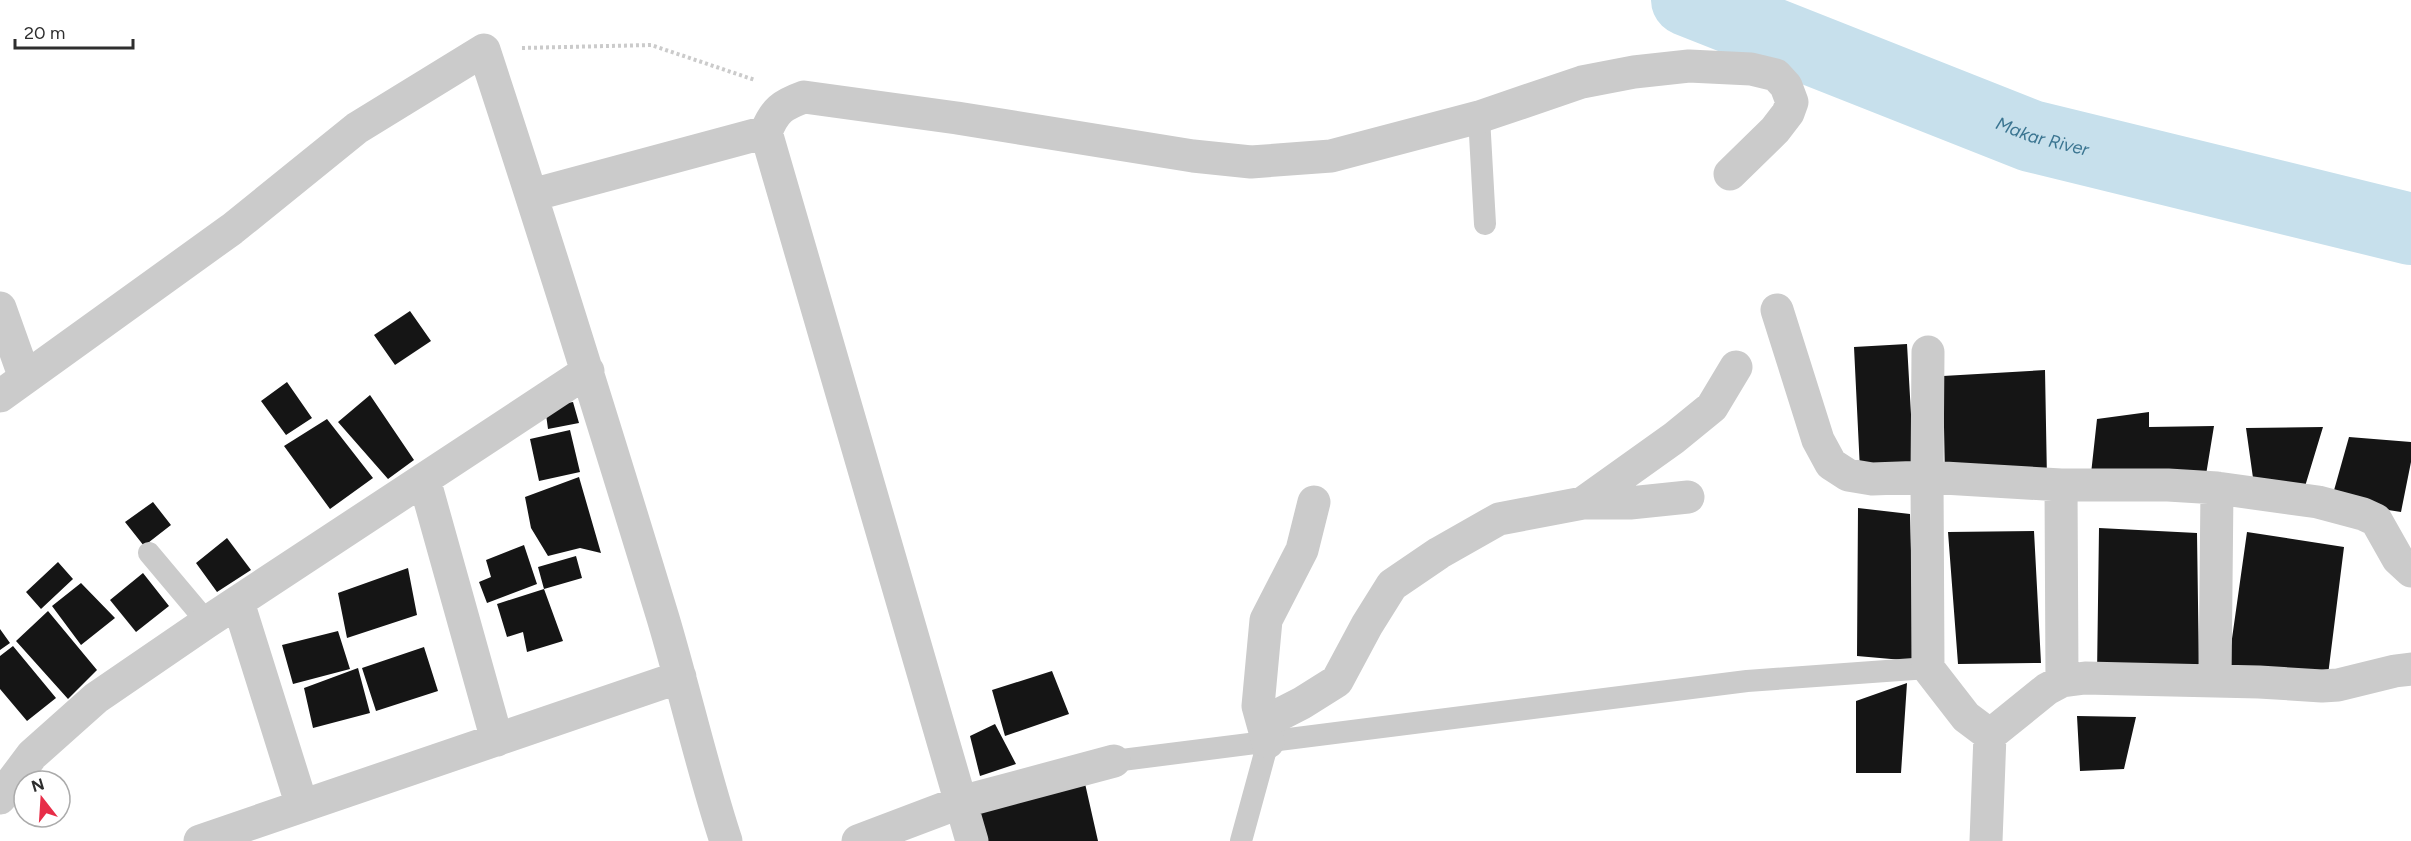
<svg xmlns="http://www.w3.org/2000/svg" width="2411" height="841" font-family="Figtree,sans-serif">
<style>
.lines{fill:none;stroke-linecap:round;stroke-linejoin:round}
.river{stroke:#c7e0ec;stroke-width:72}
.building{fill:#151515}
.path{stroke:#cbcbcb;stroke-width:4;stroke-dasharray:3 3;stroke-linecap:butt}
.lane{stroke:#cbcbcb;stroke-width:22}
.street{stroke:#cbcbcb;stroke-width:33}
.labels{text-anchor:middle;stroke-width:6;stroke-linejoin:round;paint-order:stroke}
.water-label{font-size:18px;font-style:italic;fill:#3b7591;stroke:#fff}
</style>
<rect width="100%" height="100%" fill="#fff"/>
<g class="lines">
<!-- river -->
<path class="river" id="s1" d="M1687 0 2031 136 2411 229"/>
</g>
<!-- building -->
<path class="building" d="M410 311 431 341 395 365 374 335Z
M1907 344 1914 467 1860 470 1854 347Z
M2045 370 2047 480 1945 478 1943 376Z
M287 382 312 418 286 435 261 401Z
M370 395 414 460 388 479 338 422Z
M573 402 579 423 548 429 545 407Z
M2149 412V427L2214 426 2205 481 2090 483 2097 419Z
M327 419 373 478 330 509 284 446Z
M2323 427 2303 493 2254 485 2246 428Z
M570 430 580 472 539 481 530 439Z
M2349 437 2411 442V462L2401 512 2331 501Z
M579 477 601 553 580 548 548 556 531 528 525 497Z
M153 502 171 525 144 546 125 522Z
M1858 508 1910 514 1914 661 1857 656Z
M2099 528 2197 533 2199 674 2097 675Z
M2034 531 2041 663 1958 664 1948 532Z
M2247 532 2344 547 2327 683 2228 667Z
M227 538 251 570 217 592 196 563Z
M524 545 537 584 487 603 479 582 491 577 486 560Z
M576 556 582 578 544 589 538 567Z
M58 562 73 579 41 609 26 592Z
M408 568 417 615 347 638 338 593Z
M143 573 169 606 136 632 110 600Z
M81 583 115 618 81 645 52 606Z
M544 589 563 641 527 652 523 632 507 637 497 604Z
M48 611 97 670 68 699 16 641Z
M0 629 10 643 0 650Z
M338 631 350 669 293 684 282 645Z
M13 646 56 698 27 721 0 689V656Z
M424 647 438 691 376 711 362 668Z
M358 668 370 713 313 728 304 688Z
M1052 671 1069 714 1005 736 992 690Z
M1907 683 1901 773H1856V701Z
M2077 716 2136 717 2124 769 2080 771Z
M995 724 1016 764 980 776 970 736Z
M1084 779 1098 841H988L979 810Z"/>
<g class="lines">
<!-- path -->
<path class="path" d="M522 48 651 45 755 80"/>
<!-- lane -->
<path class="lane" d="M1479 117 1485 224
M149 553 207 622
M1114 761 1747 681 1928 668
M1241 841 1268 742"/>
<!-- street -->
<path class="street" d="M532 195 766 132
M0 308 25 378
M1777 310 1818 440 1831 464 1848 475 1872 479 1927 477 1928 352
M0 396 232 229 357 128 484 50C546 238 605 428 663 618 685 692 702 768 726 841
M424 479 497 740
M2061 485 2062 681
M1583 503 1674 438 1712 407 1736 367
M238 602 302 806
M2215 681 2217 488
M1263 723 1302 703 1337 681 1367 625 1392 585 1439 553 1499 519 1583 503H1630L1688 497
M1990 735 2047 689 2062 681 2085 678 2259 682 2322 686 2338 685 2395 671 2411 669
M1268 742 1258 706 1266 620 1302 550 1314 502
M0 798 32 755 96 698 207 622 588 371
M200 841 680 677
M858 841 961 802 1114 761
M972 841 766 132C775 110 782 105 804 97L957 118 1193 156 1251 162 1331 156 1479 117 1582 82 1634 72 1689 66 1751 69 1776 75 1786 86 1792 102 1788 113 1775 130 1730 174
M1986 841 1990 735 1966 717 1928 668 1927 477 2061 485H2168L2217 488 2318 502 2363 514 2376 520 2398 559 2411 571"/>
</g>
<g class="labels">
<!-- water labels -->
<g class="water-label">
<text dy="6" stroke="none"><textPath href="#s1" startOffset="381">Makar River</textPath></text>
</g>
</g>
<!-- north arrow -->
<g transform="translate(42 799) rotate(343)"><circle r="28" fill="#ffffff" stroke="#ababab" stroke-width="1.5"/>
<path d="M0-4.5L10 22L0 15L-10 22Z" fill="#e72d48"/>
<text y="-9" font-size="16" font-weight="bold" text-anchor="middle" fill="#2e2e2e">N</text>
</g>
<!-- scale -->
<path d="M15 39v9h118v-9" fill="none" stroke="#2e2e2e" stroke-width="3"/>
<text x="24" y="39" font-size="18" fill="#2e2e2e" stroke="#ffffff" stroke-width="4.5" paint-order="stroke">20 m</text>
</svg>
